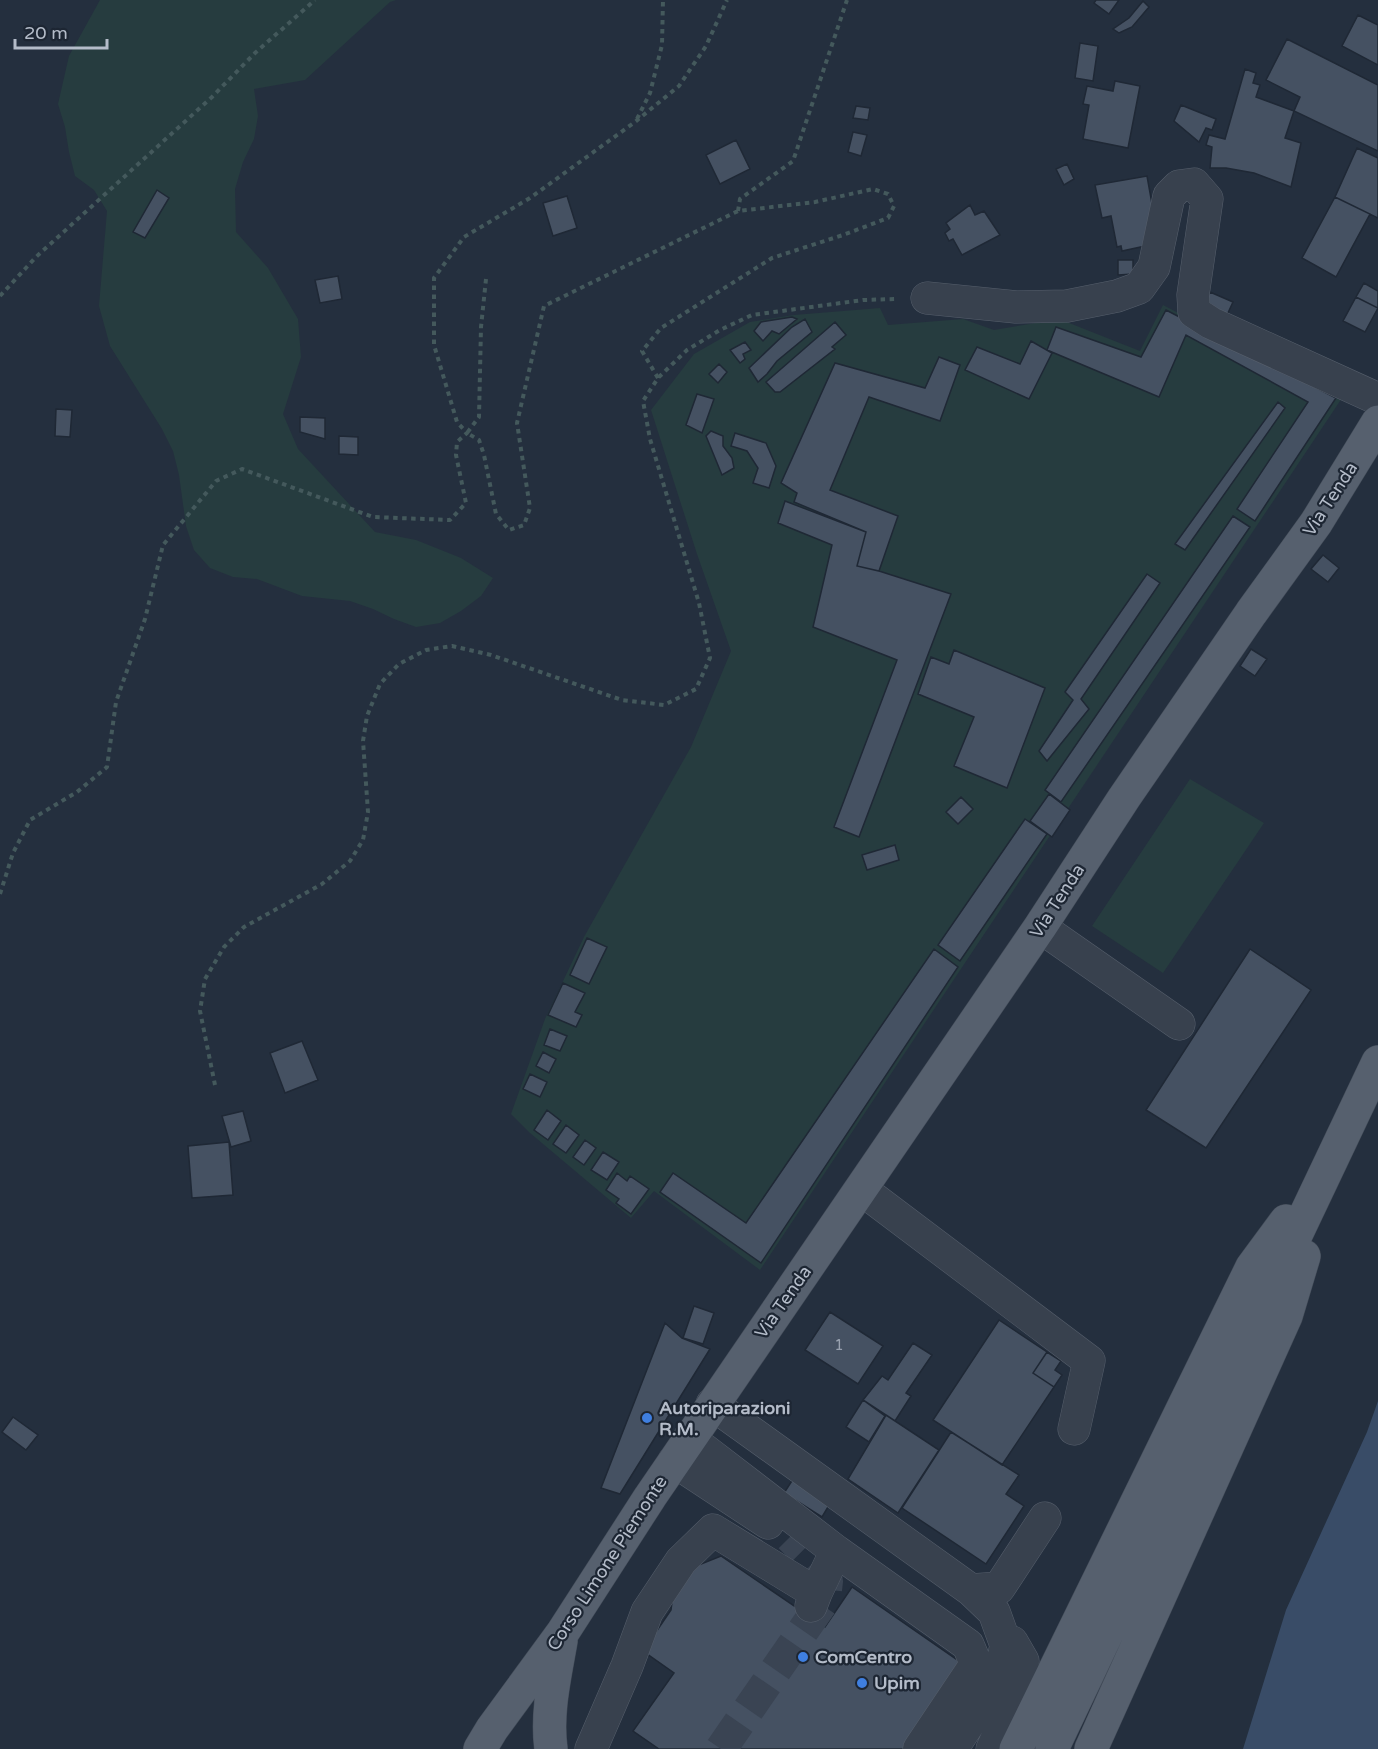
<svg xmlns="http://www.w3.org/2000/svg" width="1378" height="1749" font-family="'Varela Round',sans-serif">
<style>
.green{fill:#263c3f}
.water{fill:#394c67}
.building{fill:#455162;stroke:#1f2835;stroke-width:1.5}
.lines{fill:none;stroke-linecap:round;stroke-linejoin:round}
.minor-tunnel{stroke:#3a4453;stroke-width:32;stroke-dasharray:32 16;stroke-linecap:butt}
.minor-casing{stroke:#565f6c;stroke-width:33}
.major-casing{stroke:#414a57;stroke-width:34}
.path{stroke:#44595c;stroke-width:4;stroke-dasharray:4.5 4.5;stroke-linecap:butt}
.minor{stroke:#38414e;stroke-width:32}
.major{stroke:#56606e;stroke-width:33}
.shop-dot{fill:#3f7fe0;stroke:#1d2633;stroke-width:2}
.labels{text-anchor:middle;stroke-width:4.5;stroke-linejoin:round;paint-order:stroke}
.number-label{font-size:15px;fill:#98a1af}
.street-label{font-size:18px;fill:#b4bcc9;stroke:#1d2633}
.poi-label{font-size:18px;font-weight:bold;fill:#b4bcc9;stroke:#1d2633;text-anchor:start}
</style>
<rect width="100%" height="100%" fill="#242f3e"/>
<!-- green -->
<path class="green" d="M100 0H396L390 2 305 80 254 89 258 116 254 139 243 162 235 189 236 232 268 268 298 319 301 357 283 414 298 449 375 532 416 540 461 558 493 578 481 596 461 611 440 623 416 627 394 619 373 609 350 601 302 596 257 579 233 577 210 568 194 550 186 526 179 475 173 451 162 429 110 346 99 306 107 211 94 190 75 176 69 152 65 127 58 104 69 56Z
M1163 305 1342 398 760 1270 654 1191 631 1218 530 1133 511 1114 545 1019 584 937 691 747 731 651 697 554 651 410 694 354 750 322 794 315 880 308 888 325 963 319 994 330 1059 319 1140 351Z
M1190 779 1264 823 1163 973 1092 926Z"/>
<!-- water -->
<path class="water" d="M1378 1401V1749H1243L1286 1610 1367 1432Z"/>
<!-- building -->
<path class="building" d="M1096 0H1119L1109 14 1094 3Z
M1143 1 1149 7 1132 27 1119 33 1113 29 1129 18Z
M1358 15 1378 25V65L1342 46Z
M1287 39 1378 85V151L1294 111 1300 97 1266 80Z
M1080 43 1098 46 1093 81 1075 78Z
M1245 69 1256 73 1253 83 1260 85 1256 97 1294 111 1285 138 1301 143 1291 187 1254 173 1226 168H1210L1212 147 1206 145 1209 135 1225 139Z
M1115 81 1140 86 1128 148 1083 139 1089 105 1083 104 1087 86 1113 91Z
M1181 105 1216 119 1212 130 1206 128 1199 142 1174 121Z
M856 106 870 108 868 120 853 118Z
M853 132 867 135 861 156 848 152Z
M736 140 750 169 720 184 706 155Z
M1357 148 1378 158V218L1335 197Z
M1067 164 1074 179 1064 185 1056 169Z
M1147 176 1159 243 1122 251 1121 246 1117 247 1111 216 1102 218 1095 185Z
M157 190 169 198 145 238 133 232Z
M567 196 577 228 553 236 543 203Z
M1335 197 1370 214 1336 277 1302 258Z
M970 205 975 215 984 211 1000 235 962 255 953 239 949 241 945 233 950 229 946 223Z
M1118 260H1133V274L1118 275Z
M338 276 342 299 320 303 315 280Z
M1364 283 1378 291V308L1356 297Z
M1210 292 1233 302 1227 315 1204 304Z
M1356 297 1378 308 1365 332 1343 321Z
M1166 310 1336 398 1255 521 1237 509 1308 402 1186 335 1159 397 1047 350 1056 327 1141 357Z
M792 317 797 319 779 334 772 331 763 341 754 331 761 322Z
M805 319 812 332 777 361 767 374 758 382 749 368 792 327Z
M835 322 846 335 832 347 835 349 780 392H775L766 382Z
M1031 341 1052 353 1029 399 965 370 977 347 1020 364Z
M745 342 751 350 743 354 745 359 740 363 730 350Z
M939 357 960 365 940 421 869 397 830 490 898 516 879 571 857 566 866 532 794 502 797 493 781 483 835 363 925 388Z
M719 364 727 372 718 383 709 374Z
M697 394 714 399 702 433 686 425Z
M1278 402 1285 408 1185 550 1175 544Z
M56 409 72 410 70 437 55 436Z
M300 417 325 418V439L300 432Z
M711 431 723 436V446L732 458 734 468 722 475 706 436Z
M735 433 766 443 776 466 769 488 753 483 758 468 747 451 731 446Z
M339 436 358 437V455L339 454Z
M785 501 866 532 857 566 879 571 951 594 859 837 834 827 897 660 813 627 832 545 778 523Z
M1233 516 1250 527 1061 802 1045 790Z
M1323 555 1339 568 1328 582 1311 569Z
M1147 574 1160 583 1081 699 1089 709 1047 761 1039 751 1073 700 1065 692Z
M1251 649 1267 659 1255 676 1240 666Z
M954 650 1045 688 1007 788 954 766 974 717 918 694 931 657 949 664Z
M1049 794 1070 810 1052 837 1030 821Z
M961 797 973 809 958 824 946 812Z
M1025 819 1047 834 960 961 938 945Z
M895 845 899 860 867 870 862 855Z
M587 938 607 947 589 984 570 975Z
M934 949 958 967 761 1263 660 1192 673 1173 746 1223Z
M1250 949 1311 990 1206 1148 1146 1110Z
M563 983 585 993 575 1012 582 1015 576 1027 548 1015Z
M550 1029 567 1036 560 1051 544 1045Z
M302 1041 318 1080 285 1093 270 1053Z
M543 1052 556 1059 549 1073 536 1066Z
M530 1074 547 1082 540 1097 523 1089Z
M547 1110 561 1121 548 1140 534 1130Z
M243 1111 251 1141 231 1147 222 1116Z
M566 1125 579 1135 566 1153 553 1144Z
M585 1140 596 1148 584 1165 573 1157Z
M229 1142 233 1195 192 1198 188 1146Z
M603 1152 619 1162 607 1180 591 1170Z
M617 1173 627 1181 630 1176 649 1189 631 1214 616 1203 619 1199 606 1190Z
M694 1306 714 1313 703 1344 683 1338Z
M830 1312 883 1346 858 1384 805 1350Z
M999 1320 1047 1352 1033 1373 1054 1387 1002 1465 933 1420Z
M665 1323 682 1338 710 1349 620 1494 601 1488Z
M913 1343 932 1355 906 1393 911 1396 895 1421 863 1400 882 1376 888 1380Z
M1047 1352 1061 1361 1055 1370 1062 1375 1054 1387 1033 1373Z
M863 1400 885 1416 869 1442 846 1427Z
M886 1415 939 1450 898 1513 848 1479Z
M13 1417 38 1435 26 1450 2 1432Z
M951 1432 1019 1475 1006 1494 1024 1506 986 1564 902 1508Z
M797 1473 834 1497 822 1517 784 1493Z
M721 1556 825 1627 852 1587 963 1664 904 1749H659L633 1731 674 1673 643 1651 671 1610 673 1594 691 1568Z"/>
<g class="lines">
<!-- minor-tunnel -->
<path class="minor-tunnel" d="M721 1749 825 1599 827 1581 818 1565 790 1537"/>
<!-- minor casing -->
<g class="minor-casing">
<path id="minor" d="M927 298 1016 307 1067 306 1117 296 1139 288 1154 267 1169 196 1179 186 1194 184 1207 199 1193 295 1194 312 1211 323 1378 399
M1040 927 1179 1024
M861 1189 1089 1361 1074 1429
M712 1404 971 1590 994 1612 1006 1645 1000 1676 952 1749
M689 1438 836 1551 816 1593
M674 1461 768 1523
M836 1551 968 1645 976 1664 919 1749
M971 1590 999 1588 1045 1518
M591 1749 627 1666 647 1612 681 1561 713 1530 816 1593 811 1606
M992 1749 1021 1685 1023 1661 1012 1642"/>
</g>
<!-- major casing -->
<g class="major-casing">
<path id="major" d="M480 1749 492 1729 563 1632 650 1497 1040 927 1124 798 1251 613 1316 523 1378 422
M551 1749C546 1713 555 1676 561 1641
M1016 1749 1252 1267 1286 1221
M1052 1749 1378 1062
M1091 1749 1286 1316 1304 1256"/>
</g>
<!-- path -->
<path class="path" d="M637 119 650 93 662 45 663 0
M738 211 740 199 793 161 847 0
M486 279 481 327 479 417 467 433 479 440 484 455 496 514 509 530 524 525 530 508 517 423 544 306 738 211 815 202 873 189 888 194 894 206 888 218 843 235 772 258 661 328 642 351 658 378
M0 296 36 257 212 97 255 53 315 0
M0 894 13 853 30 820 77 792 107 767 116 702 145 619 163 545 216 481 242 469 373 517 450 520 466 503 456 455 457 442 467 433 457 422 434 345V278L464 237 530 198 635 122 679 86 706 46 727 0
M215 1085 200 1011 205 979 224 947 244 927 322 884 350 861 363 840 368 812 363 741 367 716 380 684 399 664 426 650 452 646 491 655 622 700 664 705 696 689 710 658 699 603 650 439 643 401 658 378 687 350 720 330 752 315 863 300 897 299"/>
<!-- minor -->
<use href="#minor" class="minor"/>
<!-- major -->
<use href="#major" class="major"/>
</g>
<!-- markers -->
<g class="shop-dot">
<circle cx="647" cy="1418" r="6"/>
<circle cx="803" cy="1657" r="6"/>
<circle cx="862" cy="1683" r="6"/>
</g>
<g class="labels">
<!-- number labels -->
<g class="number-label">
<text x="839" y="1350">1</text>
</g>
<!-- street labels -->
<g class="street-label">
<text transform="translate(1330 499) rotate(-57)" y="6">Via Tenda</text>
<text transform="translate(1057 901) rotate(-57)" y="6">Via Tenda</text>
<text transform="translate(783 1302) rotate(-55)" y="6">Via Tenda</text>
<text transform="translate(607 1563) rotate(-57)" y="6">Corso Limone Piemonte</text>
</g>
<!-- poi labels -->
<g class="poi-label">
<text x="659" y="1414">Autoriparazioni<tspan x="659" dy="21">R.M.</tspan></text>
<text x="815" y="1663">ComCentro</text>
<text x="874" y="1689">Upim</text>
</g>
</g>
<!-- scale -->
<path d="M15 39v9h92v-9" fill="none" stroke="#b4bcc9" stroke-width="3"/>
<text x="24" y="39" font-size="18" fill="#b4bcc9" stroke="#1d2633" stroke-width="4.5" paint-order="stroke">20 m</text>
</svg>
